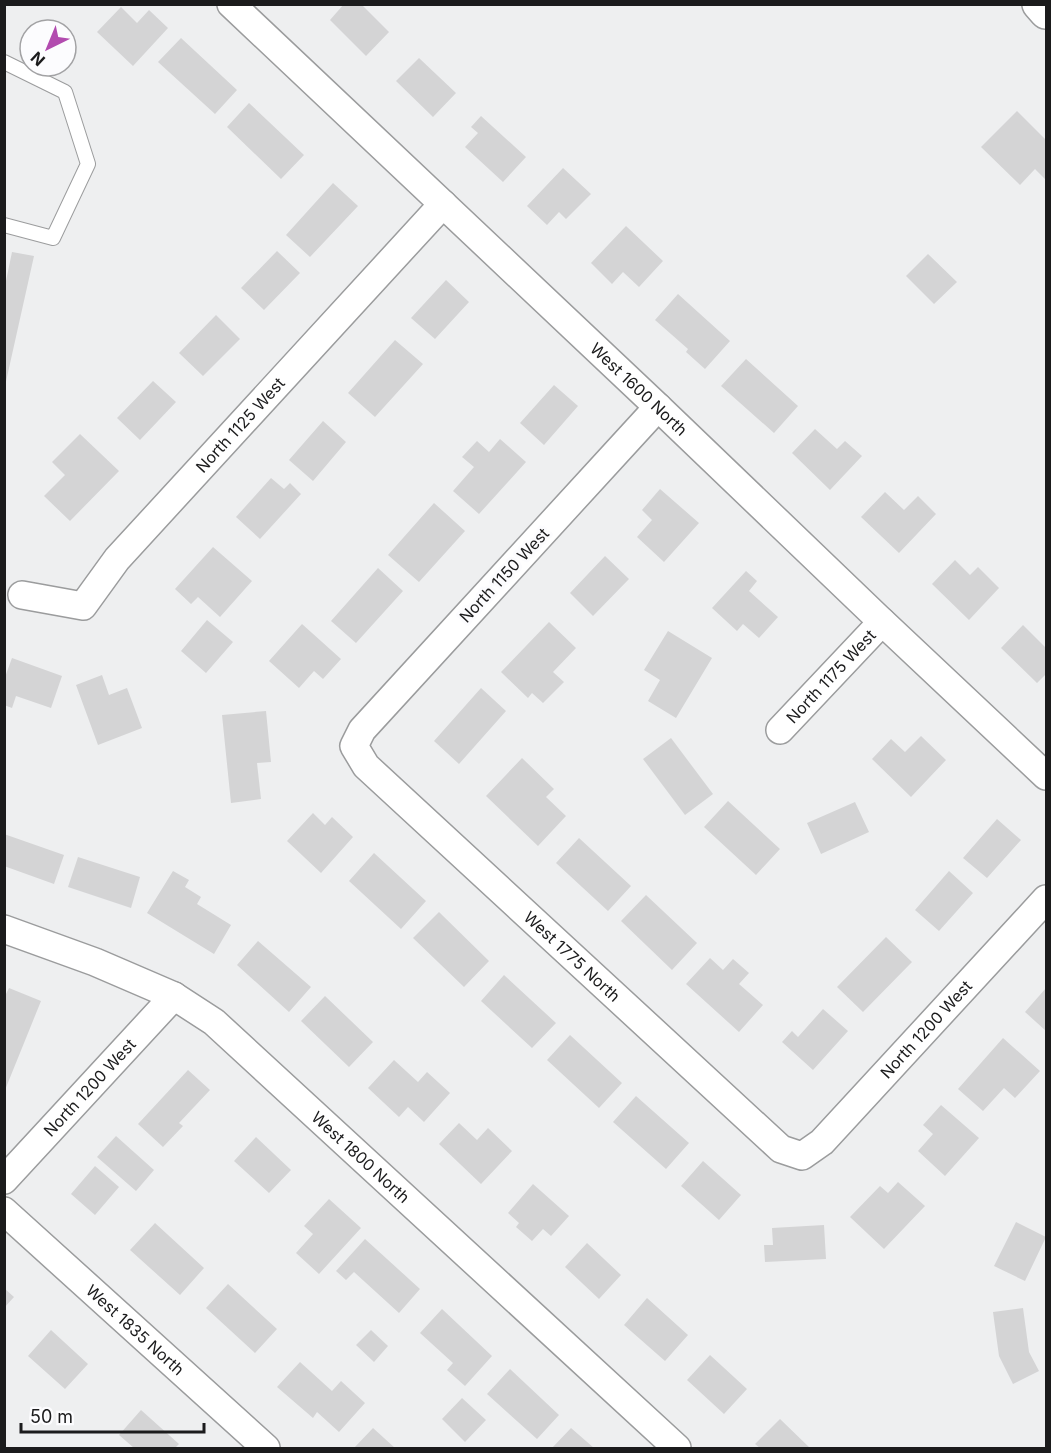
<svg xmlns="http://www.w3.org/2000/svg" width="1051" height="1453" font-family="Inter,sans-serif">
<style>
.building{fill:#d4d4d5}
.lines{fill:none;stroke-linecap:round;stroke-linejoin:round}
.lane-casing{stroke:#9b9c9d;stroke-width:16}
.street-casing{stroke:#9b9c9d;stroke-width:30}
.secondary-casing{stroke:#9b9c9d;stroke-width:36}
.lane{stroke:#fff;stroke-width:14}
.street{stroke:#fff;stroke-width:27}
.secondary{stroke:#fff;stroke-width:33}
.labels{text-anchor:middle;stroke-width:6;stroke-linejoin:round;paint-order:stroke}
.street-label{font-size:16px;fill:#1b1b1c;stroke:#fcfcfe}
</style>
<rect width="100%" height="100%" fill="#eeeff0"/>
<!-- building -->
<path class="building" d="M344 4H361L389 32 366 56 330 20Z
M121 7 137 23 149 10 168 28 133 66 97 32Z
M181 38 237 90 215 114 158 62Z
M419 58 456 93 433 117 396 81Z
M249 103 304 155 281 179 227 127Z
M1017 111 1046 140V180L1035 169 1020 185 981 147Z
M481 116 526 157 503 182 465 147 478 133 471 127Z
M563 168 591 194 566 219 559 212 547 225 527 206Z
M333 183 358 206 310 257 286 235Z
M626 226 663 261 639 287 623 272 612 284 591 263Z
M277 251 300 273 264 310 241 288Z
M12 252 34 256 5 386 4 281H6Z
M928 254 957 282 934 304 906 276Z
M446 280 469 302 435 339 411 318Z
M678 294 730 341 705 369 686 352 688 349 655 320Z
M216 315 240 339 203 376 179 353Z
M395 340 423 364 375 417 348 393Z
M746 359 798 406 774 433 721 386Z
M153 381 176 402 140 440 117 418Z
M554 385 578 406 544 445 520 423Z
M323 421 346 442 313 481 289 460Z
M815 429 837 449 845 441 862 456 830 490 792 453Z
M80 434 119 471 70 521 44 496 65 475 52 462Z
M500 439 526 462 479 514 453 491 474 467 462 457 477 441 489 452Z
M271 478 284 489 290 483 301 494 260 539 236 517Z
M660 489 699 523 664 562 637 537 652 520 642 510Z
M885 492 904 510 918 496 936 514 899 553 861 517Z
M434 503 465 531 419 582 388 555Z
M213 547 252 581 220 617 198 597 191 604 175 589Z
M605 556 629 579 593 616 570 593Z
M955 560 970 575 978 567 999 588 969 620 932 584Z
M378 568 403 591 356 643 331 621Z
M746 571 757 581 749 591 778 617 759 638 743 624 737 631 712 608Z
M207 620 233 642 206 673 181 651Z
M549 622 576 648 553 672 564 682 543 703 532 693 528 698 501 672Z
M302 624 341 659 323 679 314 671 299 688 269 661Z
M1023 625 1046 648V674L1037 683 1001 648Z
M668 631 712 658 676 718 648 701 660 680 644 670Z
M12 658 62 676 51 708 16 696 12 708 4 705V680Z
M102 675 109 695 127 688 142 728 98 745 76 685Z
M481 688 506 711 459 764 434 741Z
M266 711 271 762 257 763 261 799 231 803 222 715Z
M921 736 946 760 911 797 872 759 891 739 905 752Z
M671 738 713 794 685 815 643 759Z
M522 758 554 789 546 797 566 816 538 846 486 796Z
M728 801 780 849 756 875 704 827Z
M855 802 869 832 821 854 807 823Z
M313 813 325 825 332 817 353 837 321 873 287 841Z
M997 819 1021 840 987 878 963 858Z
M4 834 64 855 54 884 4 866Z
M579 838 631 886 608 911 556 863Z
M374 853 426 901 401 929 349 881Z
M78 857 140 877 131 908 68 887Z
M173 871 189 880 185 887 201 897 197 904 231 925 214 954 147 913Z
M949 871 973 893 939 931 915 910Z
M646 895 697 943 672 970 621 921Z
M439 912 489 961 464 987 413 938Z
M886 937 912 962 863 1012 837 987Z
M258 941 311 987 289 1012 237 965Z
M710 958 723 970 733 959 749 973 739 984 763 1005 739 1032 686 984Z
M504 975 556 1023 532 1048 481 1001Z
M9 988 41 1001 5 1090 4 998Z
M1046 988V1031L1025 1012Z
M325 996 373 1042 349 1067 301 1021Z
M823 1009 848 1031 813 1070 782 1042 792 1031 798 1037Z
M570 1035 622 1083 599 1108 547 1060Z
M1003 1038 1040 1071 1015 1098 1004 1088 983 1111 958 1089Z
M394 1060 418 1082 427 1072 450 1093 424 1122 408 1107 399 1117 368 1088Z
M188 1070 210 1090 179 1123 183 1126 163 1147 138 1124Z
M636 1096 689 1143 666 1169 613 1122Z
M941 1105 979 1138 945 1176 918 1151 933 1134 923 1125Z
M459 1123 477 1140 488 1128 512 1151 481 1184 439 1144Z
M116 1136 154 1170 136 1191 97 1157Z
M256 1137 291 1170 269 1193 234 1161Z
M703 1161 741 1195 719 1220 681 1186Z
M95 1166 119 1187 95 1215 71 1194Z
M898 1182 925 1206 884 1249 850 1217 880 1186 888 1193Z
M533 1184 569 1216 551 1236 543 1229 532 1241 516 1227 519 1223 508 1213Z
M329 1199 361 1228 319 1274 296 1253 313 1234 304 1226Z
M1016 1222 1046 1237 1025 1281 994 1266Z
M155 1223 204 1268 180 1295 130 1250Z
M824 1225 826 1259 765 1262 764 1245H773L772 1228Z
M365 1239 420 1289 399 1313 354 1272 346 1280 336 1271Z
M587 1243 621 1275 599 1299 565 1267Z
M228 1284 277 1329 255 1353 206 1308Z
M4 1288 14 1297 4 1308Z
M647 1298 688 1335 665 1361 624 1325Z
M1023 1308 1029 1352 1039 1371 1013 1384 999 1356 993 1312Z
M442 1309 492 1356 465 1386 447 1370 453 1363 420 1333Z
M51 1330 88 1364 65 1389 28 1356Z
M371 1330 388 1346 374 1362 356 1345Z
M710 1355 747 1389 724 1414 687 1380Z
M300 1362 332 1391 341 1381 365 1403 339 1432 317 1412 313 1418 277 1387Z
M510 1369 559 1415 537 1439 487 1394Z
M462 1398 486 1420 465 1442 442 1419Z
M141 1410 179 1444 175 1448H134L119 1435Z
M780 1419 810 1448H760L755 1444Z
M373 1428 395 1448H354Z
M571 1428 594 1448H552Z"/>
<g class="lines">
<!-- lane casing -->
<g class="lane-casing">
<path id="lane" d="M4 62 65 92 88 164 53 238 4 225"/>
</g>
<!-- street casing -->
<g class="street-casing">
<g id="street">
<path id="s1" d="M231 4 658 407 877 617 1046 776"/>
<path id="s2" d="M658 407 362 730 354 746 366 766 781 1149 802 1156 822 1142 1046 899"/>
<path id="s3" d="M22 595 83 606 117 559 443 204"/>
<path id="s4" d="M780 730 882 622"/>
<path id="s5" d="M4 929 95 962 174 996 214 1022 677 1448"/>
<path id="s6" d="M4 1180 174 996"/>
<path id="s7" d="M4 1211 266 1448"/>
</g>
</g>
<!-- secondary casing -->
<g class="secondary-casing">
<path id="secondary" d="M1039 4 1046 12"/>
</g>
<!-- lane -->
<use href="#lane" class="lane"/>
<!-- street -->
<use href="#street" class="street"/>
<!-- secondary -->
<use href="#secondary" class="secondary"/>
</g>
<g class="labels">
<!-- street labels -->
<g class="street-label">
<text dy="6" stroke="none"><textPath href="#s1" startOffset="561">West 1600 North</textPath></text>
<text dy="6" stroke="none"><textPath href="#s3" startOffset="302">North 1125 West</textPath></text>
<text transform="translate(504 575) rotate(-47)" y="6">North 1150 West</text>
<text dy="6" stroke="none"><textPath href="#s4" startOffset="74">North 1175 West</textPath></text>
<text dy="6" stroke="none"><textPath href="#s2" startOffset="760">West 1775 North</textPath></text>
<text dy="6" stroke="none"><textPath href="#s2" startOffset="1244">North 1200 West</textPath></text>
<text dy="6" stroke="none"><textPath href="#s6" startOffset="126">North 1200 West</textPath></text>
<text dy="6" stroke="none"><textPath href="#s5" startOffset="430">West 1800 North</textPath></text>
<text dy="6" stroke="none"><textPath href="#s7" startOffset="177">West 1835 North</textPath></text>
</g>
</g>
<!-- border -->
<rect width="1051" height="1453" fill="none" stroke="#1b1b1c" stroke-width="12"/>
<!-- north arrow -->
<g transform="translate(48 48) rotate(223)"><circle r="28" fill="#fcfcfe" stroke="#a2a2a4" stroke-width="1.5"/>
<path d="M0-4.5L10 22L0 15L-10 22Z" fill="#b24baf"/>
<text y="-9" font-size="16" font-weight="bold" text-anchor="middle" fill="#1b1b1c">N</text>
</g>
<!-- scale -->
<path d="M21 1423v9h183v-9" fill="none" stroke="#1b1b1c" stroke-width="3"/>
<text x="30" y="1423" font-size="18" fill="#1b1b1c" stroke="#fcfcfe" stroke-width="4.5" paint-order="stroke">50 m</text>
</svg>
